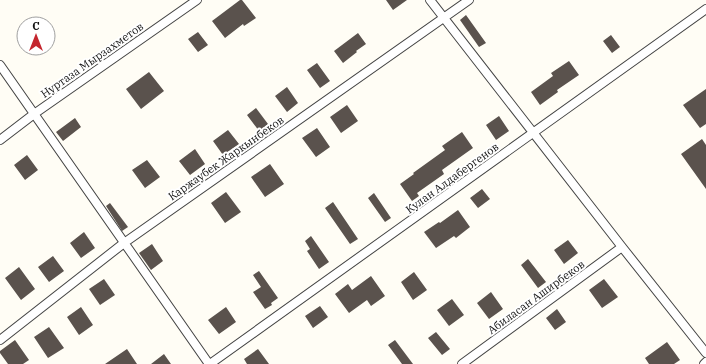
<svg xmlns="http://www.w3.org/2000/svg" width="706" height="364" font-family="'IBM Plex Serif',serif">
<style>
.building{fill:#5a524d}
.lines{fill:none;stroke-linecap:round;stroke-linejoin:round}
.minor-casing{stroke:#444;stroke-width:10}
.minor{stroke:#fff;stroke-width:8}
.labels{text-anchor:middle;stroke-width:4;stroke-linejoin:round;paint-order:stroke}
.street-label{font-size:11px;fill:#111;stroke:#fff}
</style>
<rect width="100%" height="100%" fill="#fffdf5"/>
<!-- building -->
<path class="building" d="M240 0H242L256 18 244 26 243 24 225 38 212 21Z
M386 0H407L393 10Z
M466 15 486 43 479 47 460 20Z
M198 32 208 45 198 52 188 39Z
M358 33 366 44 356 51 357 52 343 63 334 51Z
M611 35 620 47 612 53 603 41Z
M569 61 579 75 557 90 558 92 540 105 531 92 553 76 551 73Z
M317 63 330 81 320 88 307 70Z
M149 72 164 91 141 109 126 89Z
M287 87 298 103 287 112 275 96Z
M706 89V124L700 128 683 105Z
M347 105 358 121 341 133 330 117Z
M256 108 268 124 259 131 247 115Z
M499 116 509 131 496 140 486 125Z
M75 118 81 127 63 141 56 132Z
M317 128 330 147 316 157 302 138Z
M228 130 239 144 223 155 213 141Z
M462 132 473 148 442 170 444 174 417 193 419 196 412 201 400 184 414 174 413 173 445 150 442 146Z
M702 139 706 145V189L681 154Z
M195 149 205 164 190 175 179 161Z
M27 155 38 170 25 180 14 165Z
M147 160 160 177 145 188 132 170Z
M270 164 284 184 265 197 251 177Z
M482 189 490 199 478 208 470 198Z
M226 192 241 212 225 223 211 203Z
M374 193 391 218 385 222 368 198Z
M333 202 358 239 350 244 325 208Z
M110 203 128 227 122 231 106 206Z
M458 210 470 227 456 238 454 236 436 248 424 232 439 222 440 223Z
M84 232 95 248 81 258 70 243Z
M311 236 329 262 319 269 307 251 310 249 305 241Z
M568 240 578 253 564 264 554 250Z
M152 244 163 261 151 270 139 253Z
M53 256 64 271 49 282 38 267Z
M528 259 546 282 538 288 521 265Z
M19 267 35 289 21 300 5 278Z
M259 271 278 298 271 303 272 305 265 309 253 292 261 287 253 275Z
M414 272 427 290 413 300 401 282Z
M371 276 385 296 371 306 367 300 349 313 335 294 348 284 352 290Z
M104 279 115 295 100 305 89 289Z
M604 279 618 297 602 308 589 290Z
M491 292 503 309 489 319 477 303Z
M452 299 464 315 449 326 437 310Z
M320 306 328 317 313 328 305 316Z
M81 307 93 325 79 335 67 317Z
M226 307 236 322 219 334 208 320Z
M557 309 566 322 555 330 546 318Z
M49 327 64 348 48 358 34 337Z
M436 332 450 349 442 355 428 338Z
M15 340 29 360 23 364H8L0 353V351Z
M395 340 413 364H402L388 345Z
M667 342 680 360 674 364H649L645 358Z
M127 349 137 364H105Z
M258 349 269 364H247L244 359Z
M164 354 171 364H151Z"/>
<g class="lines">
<!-- minor casing -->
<g class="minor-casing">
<path id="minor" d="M430 0 622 247 706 353
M0 65 209 364
M0 140 34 114 197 0
M0 340 124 243 469 0
M210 364 706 9
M462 364 622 247
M704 364 706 362"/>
</g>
<!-- minor -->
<use href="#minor" class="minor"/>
</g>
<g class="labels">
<!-- street labels -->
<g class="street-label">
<text transform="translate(92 60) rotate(-35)" y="4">Нуртаза Мырзахметов</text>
<text transform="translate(226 158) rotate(-35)" y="4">Каржаубек Жаркынбеков</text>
<text transform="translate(452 178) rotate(-36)" y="4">Кулан Алдабергенов</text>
<text transform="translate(536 297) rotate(-36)" y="4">Абиласан Аширбеков</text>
</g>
</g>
<!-- north arrow -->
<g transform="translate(36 36)"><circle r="19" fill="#ffffff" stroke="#a0a0a0"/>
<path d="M0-3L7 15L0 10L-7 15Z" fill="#c4262e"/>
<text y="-6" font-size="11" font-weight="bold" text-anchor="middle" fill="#111111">С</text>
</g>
</svg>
